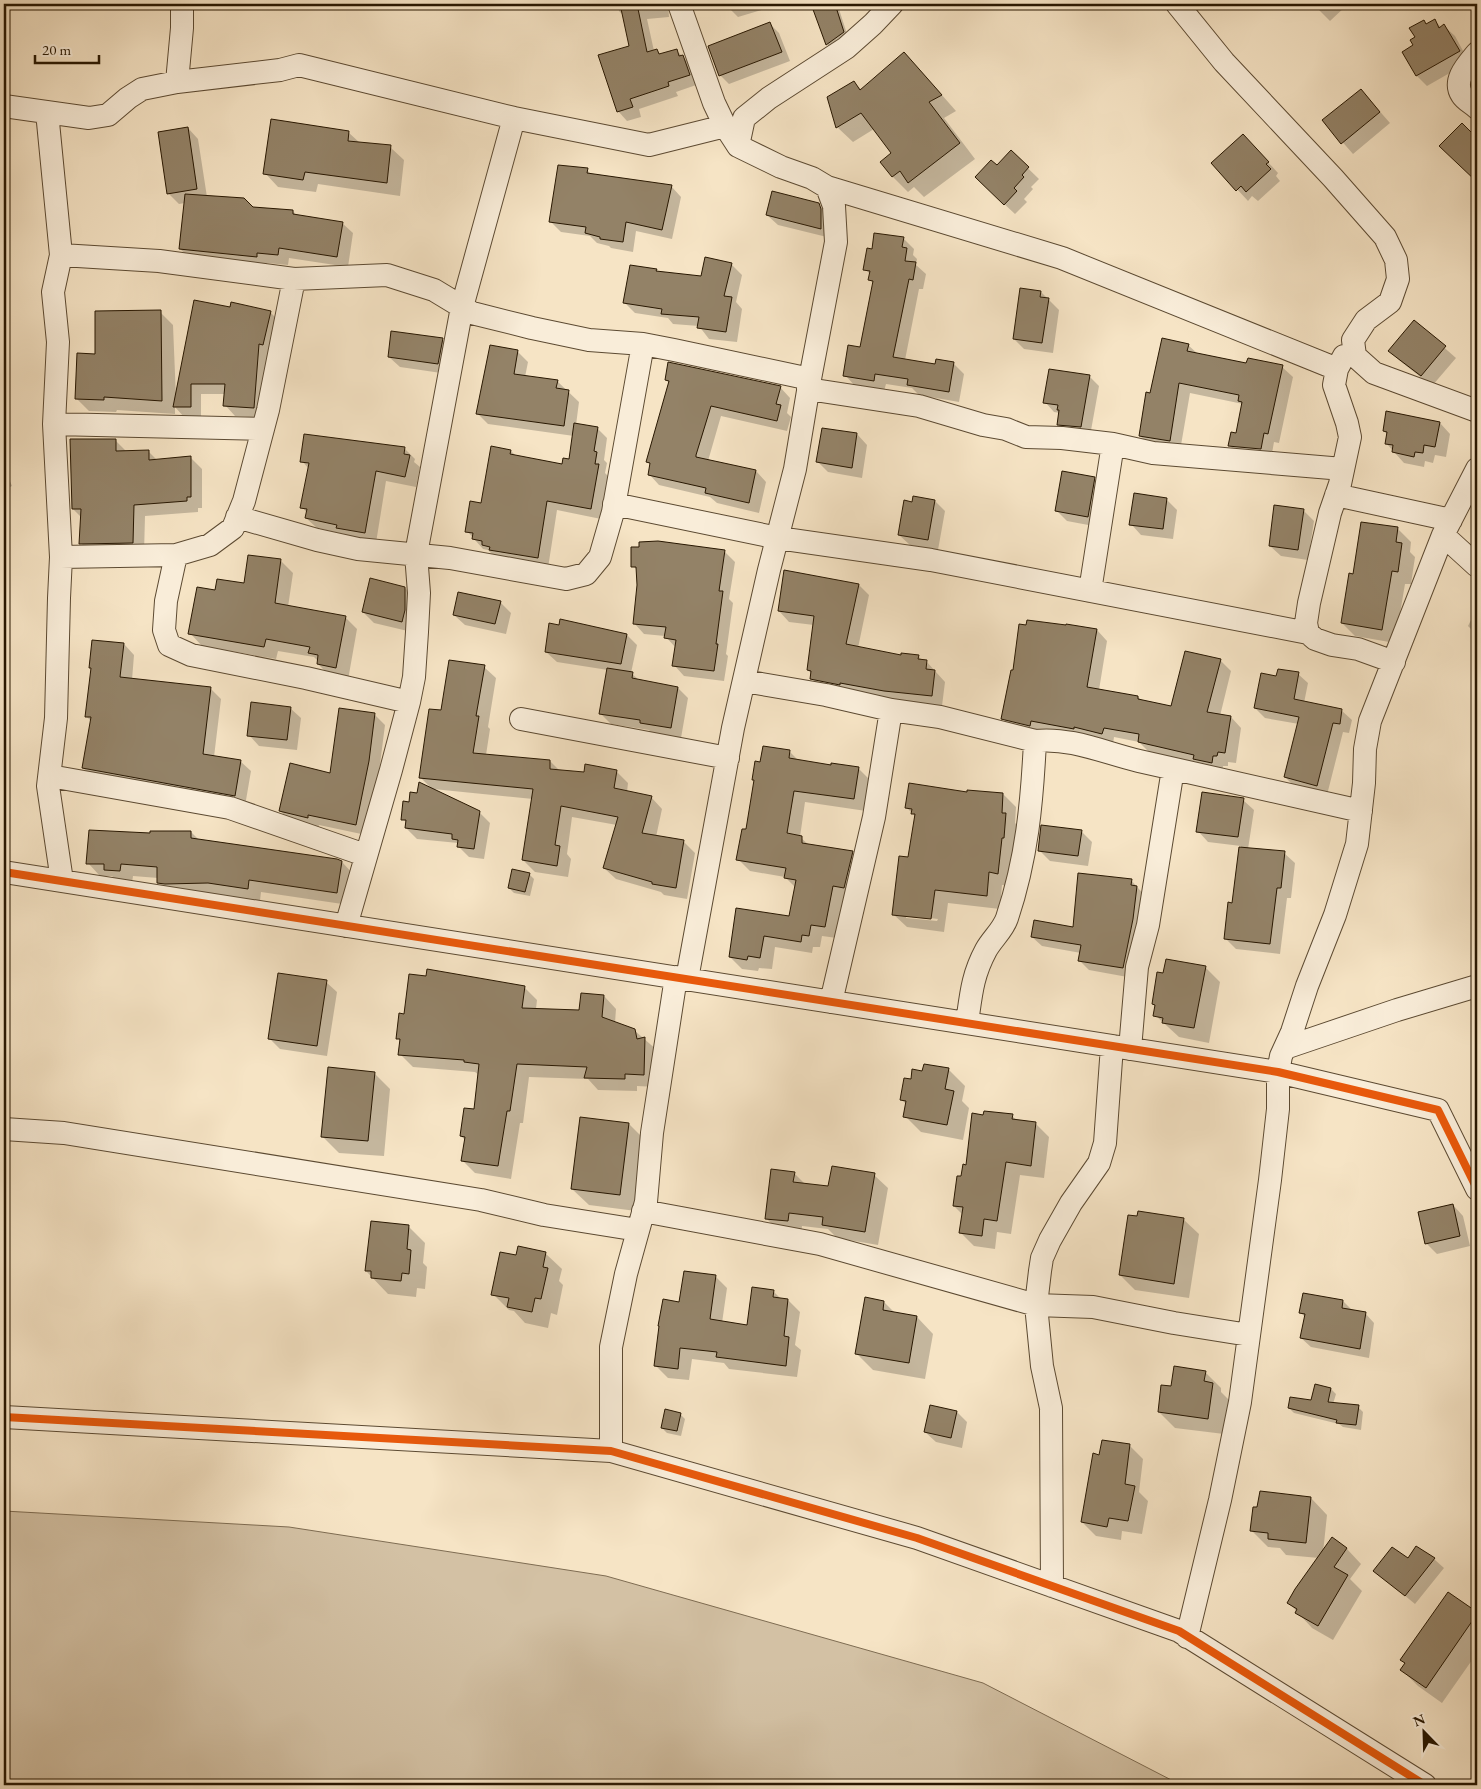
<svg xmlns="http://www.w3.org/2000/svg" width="1481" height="1789" font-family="'EB Garamond',serif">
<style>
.green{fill:#d3c1a4;stroke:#7e6c52}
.shadow{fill:#0003;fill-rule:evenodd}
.building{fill:#938267;stroke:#281701}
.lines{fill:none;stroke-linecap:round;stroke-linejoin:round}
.street-casing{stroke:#5c4a32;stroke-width:24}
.street{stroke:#f9edd9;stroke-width:22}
.cycleway-casing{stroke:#f9edd9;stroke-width:11}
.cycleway{stroke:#e8590c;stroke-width:8}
</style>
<rect width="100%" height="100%" fill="#f6e4c5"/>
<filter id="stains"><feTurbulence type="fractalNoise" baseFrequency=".004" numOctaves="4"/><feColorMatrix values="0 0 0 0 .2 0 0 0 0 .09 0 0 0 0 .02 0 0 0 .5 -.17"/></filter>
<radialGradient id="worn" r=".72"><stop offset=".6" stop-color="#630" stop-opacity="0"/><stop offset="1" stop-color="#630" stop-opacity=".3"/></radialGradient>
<!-- green -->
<path class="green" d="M4 1511 289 1527 606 1576 983 1683 1181 1785H4Z"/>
<!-- shadow -->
<path class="shadow" d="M618 4H668L669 17 647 19 654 51 657 50 661 55 676 50 692 66 699 84 676 92 678 96 639 109 641 117 627 121 618 111 630 47 624 16 619 11Z
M725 4H781L738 17Z
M824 4H836L838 6 848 37 832 49 827 44 814 8Z
M1313 4H1344L1346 6 1330 21Z
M1434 20 1442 28 1444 26 1455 36 1469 62 1427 86 1417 76 1403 52 1415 45 1427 25Z
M770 24 779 33 790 61 729 84 720 75Z
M919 69 956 111 944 118 975 159 924 197 914 187 908 192 893 177 882 162 893 153 874 129 853 142 837 127 854 83 862 90Z
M1361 90 1390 123 1353 154 1324 121Z
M188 128 198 139 207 197 252 208 293 211 297 216 342 223 353 233 348 267 289 258 288 265 267 263V267L191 259 180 249 185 203 179 204 168 193Z
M1476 129 1477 130V181L1451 156Z
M348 132 360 143 390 147 404 160 400 196 318 184 316 192 278 187 265 173Z
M1253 146 1278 173 1276 176 1280 181 1258 201 1252 196 1248 201 1213 163Z
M1011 152 1039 179 1031 187 1033 189 1024 199 1027 202 1015 214 987 188 997 167Z
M587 170 592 175 671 186 681 197 672 239 636 231 633 252 611 248 609 246 597 243 590 236 561 232 551 222Z
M818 204 829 215 831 238 778 225 767 215Z
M903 238 914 249 913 255 917 259 916 265 926 274 923 289H919L905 360 936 366 953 363 964 374 959 402 919 395 912 388 886 384 884 391 855 386 845 375 861 348 874 284 870 280 871 275 865 269 873 250Z
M731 264 742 275 736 302 742 309 737 342 709 339 699 326 673 324 668 318 635 313 625 303 656 270 659 273 702 277Z
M1041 292 1059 310 1053 353 1024 349 1014 339Z
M231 309 270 312 280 322 263 418 235 416 225 405 226 394H201V417H184L175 407V414L117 410 116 412 89 411 76 398 97 355 160 312 173 325 176 398Z
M1414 321 1456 358 1432 386 1400 361 1390 351Z
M442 339 453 350 448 374 400 367 389 357Z
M1188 345 1198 354 1247 365 1282 367 1293 377 1279 443 1274 442 1271 459 1240 456 1230 446 1237 434 1243 404 1190 393 1180 451 1151 447 1140 436 1150 394Z
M491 346 518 352 528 362 525 377 557 381 579 402 576 425 597 428 607 438 604 460 607 463 605 473 608 476 601 519 557 510 548 568 493 555 488 550 483 549 467 531 511 451 516 456 563 465 570 461 574 436 488 424 477 413Z
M1089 376 1099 386 1090 436 1068 434 1058 424 1060 413 1054 412 1045 402Z
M666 380 780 387 790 398 787 413 791 417 787 431 721 416 708 461 756 471 766 482 759 513 717 503 710 497 659 485 649 474 651 465 647 461 670 383Z
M1440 423 1450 434 1446 457 1435 455 1433 463 1425 461 1424 467 1404 463 1386 443 1388 435 1384 431Z
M857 434 867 445 862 478 828 472 818 462Z
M115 440 127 452 148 451 158 461 191 458 202 469V508H198V512L145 516 144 554 92 555 81 543 82 518 73 509Z
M404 448 415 459 414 462 420 467 416 487 386 481 376 543 348 539 344 534 317 528 306 518 307 513 302 507 309 469 302 461Z
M4 467 12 486 4 490Z
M1094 478 1105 489 1099 527 1067 521 1056 510Z
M1166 499 1177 510 1173 539 1141 535 1131 524Z
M935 501 945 511 938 550 910 545 899 535 913 503Z
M1303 510 1314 521 1308 560 1281 556 1270 546Z
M1397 528 1411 542 1410 552 1415 557 1411 584H1405L1395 643 1355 636 1342 623 1354 575Z
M640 548 724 551 735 562 729 599 733 603 726 654 728 656 724 681 684 676 674 665 676 648 665 636 644 634 634 623 638 585V571L633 566Z
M280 560 293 573 288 607 345 617 357 629 348 680 330 676 318 664V661L314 657 278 651 276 659 202 646 190 633 216 592 245 585Z
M785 571 859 585 869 595 858 648 902 657 918 656 923 661H926L945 682 942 706 822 689 811 678 812 674 808 670 814 625 789 622 779 611Z
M405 588 416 599 412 632 374 623 363 612Z
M500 602 511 613 506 634 465 625 454 615Z
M1477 608V635L1468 626Z
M561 621 627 635 637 645 631 673 640 681 678 688 688 698 681 738 651 733 649 730 611 724 601 714 608 670 557 662 546 652 560 626Z
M1097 630 1107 641 1099 690 1138 697 1141 700 1172 707 1220 660 1231 671 1220 716 1231 717 1241 728 1236 763 1228 762V766H1223L1222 773 1150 753 1139 742 1114 737 1113 744 1013 729 1003 719Z
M124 644 134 655 132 680 210 688 221 699 214 757 240 761 251 771 245 806 94 779 83 768 91 721 86 716 92 669 90 667Z
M484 667 496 678 488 727 490 729 486 755 550 761 560 771 585 773 586 766 617 772 628 783 627 792 651 797 662 809 656 837 684 842 695 853 687 899 664 895 661 892 616 879 604 868 617 825 572 817 567 854 571 859 568 877 535 872 523 860 533 799 433 789 479 812 490 823 484 859 469 857 458 846V843L417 839 406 828 407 823 403 819 410 803 418 794 431 788 421 778 442 712Z
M1298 674 1308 683 1304 703 1342 711 1352 720 1349 733 1343 732 1327 795 1295 787 1285 777 1299 724 1265 718 1255 708 1277 677Z
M290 708 301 718 297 750 259 746 249 735Z
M340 710 375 715 385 725 379 772 366 835 319 825 318 828 291 821 280 811 332 774Z
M789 751 799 761 858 768 870 780 866 811 805 802 800 837 810 846 852 853 864 864 837 938 822 936 820 947H813L812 953 775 947 772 969 759 968 758 971 742 969 730 957 790 917 796 888 785 877 750 871 738 859 747 831 755 782 753 780 761 763Z
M968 794H1003L1016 807 1015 823 1019 827 1011 886 1002 885 1000 909 948 903 944 932 907 927 893 914 909 859 916 817 906 807ZM906 915 938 919 937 921 906 918Z
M1243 800 1254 810 1248 849 1284 853 1295 863 1291 898H1287L1280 954 1236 949 1225 938 1234 904 1241 846 1208 842 1198 831Z
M1081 831 1092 842 1088 866 1050 861 1039 850Z
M191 832 199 840 342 862 354 875 349 905 261 892 260 901 170 895 158 882V878L133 876 132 883 118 882 112 876H100L88 863 151 835Z
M529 874 534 879 530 896 514 893 509 888Z
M1131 880 1146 897 1133 978 1089 970 1079 960 1081 953 1042 946 1032 937 1074 928Z
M1205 967 1220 982 1209 1043 1179 1037 1155 1015 1156 1007 1153 1004 1164 974Z
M326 982 337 992 327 1056 280 1049 269 1038Z
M524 987 537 1000 536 1009 580 1011 604 996 616 1009 615 1023 634 1030 658 1051 656 1087 637 1086V1091L598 1090 588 1079 529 1077 523 1123H520L511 1179 475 1173 462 1160 466 1141 461 1136 475 1110 479 1075 475 1072 413 1067 400 1054 401 1042 398 1038 405 1015Z
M949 1070 965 1086 962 1101 969 1108 963 1140 921 1132 905 1116 907 1105 902 1100 912 1080 923 1073Z
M374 1073 390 1089 384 1156 339 1153 322 1136Z
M1012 1116 1018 1121 1036 1124 1049 1137 1044 1178 1020 1175 1011 1234 997 1232 995 1249 974 1246 961 1233 963 1215 954 1206 967 1166Z
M629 1124 645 1140 636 1211 589 1205 572 1189Z
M794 1173 805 1184 829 1187 874 1175 888 1188 878 1245 837 1238 828 1229 802 1226 801 1235 780 1232 766 1218Z
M1453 1205 1463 1216 1470 1246 1437 1254 1426 1243Z
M1183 1219 1199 1234 1189 1298 1135 1290 1120 1275Z
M409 1227 425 1243 423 1263 427 1267 425 1289 417 1288 416 1297 388 1294 366 1271Z
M545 1253 562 1269 559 1281 563 1285 557 1315 551 1313 548 1328 525 1323 514 1311 509 1310 493 1294Z
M715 1276 727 1288 722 1323 748 1327 773 1291 781 1299 788 1300 800 1312 795 1345 801 1350 797 1377 729 1369 724 1363 692 1359 689 1380 668 1378 656 1366 680 1303Z
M1304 1294 1343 1301 1352 1310 1365 1313 1374 1323 1369 1358 1311 1347 1301 1338 1305 1317 1301 1313Z
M884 1302 896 1314 917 1317 933 1334 925 1379 873 1370 857 1354Z
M1205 1372 1221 1388V1392L1229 1400 1224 1434 1175 1428 1159 1412 1173 1388Z
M1331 1389 1336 1394 1333 1404 1358 1407 1363 1412 1361 1430 1343 1427 1339 1424 1294 1413 1289 1408 1312 1401Z
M957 1412 967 1422 962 1448 936 1442 925 1432Z
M680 1414 685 1419 681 1436 667 1433 662 1428Z
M1129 1445 1143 1459 1139 1492 1148 1501 1142 1534 1122 1531 1121 1540 1096 1536 1082 1522 1100 1456Z
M1261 1492 1311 1498 1327 1515 1323 1553 1332 1539 1347 1549 1361 1564 1350 1579 1362 1591 1333 1640 1312 1628 1289 1603 1319 1558 1286 1555 1280 1548 1268 1547 1252 1531 1258 1509Z
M1416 1547 1434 1559 1444 1568 1415 1604 1375 1571 1408 1560Z
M1448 1594 1477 1614V1653L1442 1703 1418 1686 1402 1670Z"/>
<!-- building -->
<path class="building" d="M620 4H637L647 52 657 49 659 54 677 49 679 56 683 55 690 75 668 82 669 86 630 99 633 107 617 112 598 55 629 46Z
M811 4H835L844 32 826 45Z
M1435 19 1439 28 1444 24 1460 51 1416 76 1402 52 1413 45 1410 40 1415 37 1409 28 1424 20 1426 24Z
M770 22 782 52 719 76 708 46Z
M904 52 942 95 929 102 960 143 908 183 900 171 892 177 880 162 891 153 861 113 836 128 827 97 854 81 860 90Z
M1361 89 1380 112 1341 144 1322 120Z
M271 119 349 131 348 141 391 145 387 183 305 172 303 180 263 174Z
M1462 123 1477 138V182L1439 146Z
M188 127 197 189 167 194 158 132Z
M1243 134 1269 162 1266 164 1271 169 1246 192 1241 186 1236 191 1211 163Z
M1011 150 1029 167 1022 175 1024 177 1014 188 1017 191 1004 205 975 177 991 160 997 165Z
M558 165 588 168 587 173 672 185 662 230 626 222 623 242 600 239V237L585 233 586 227 549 222Z
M772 191 819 203 821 209V229L766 215Z
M185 194 244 198 253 207 293 210V214L343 222 337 257 279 248 278 255 257 253V257L179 249Z
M874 233 904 237 902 247 907 248 905 261 916 262 913 280 909 279 893 357 935 364 936 359 954 362 949 392 907 385 908 379 875 374 874 381 843 376 848 345 860 347 873 281 868 280 870 271 863 270 867 248 872 249Z
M705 257 732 263 724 296 732 297 726 332 697 328 699 317 661 314 662 309 623 303 630 265 657 269 656 271 701 276Z
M1020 288 1041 291 1040 297 1049 298 1042 343 1013 339Z
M194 300 230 307 231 302 271 311 263 345 259 344 254 408 223 406 225 384H191V407H173Z
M161 310 162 401 104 397V400L75 399 77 353 95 354V311Z
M1414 320 1446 346 1421 376 1388 351Z
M391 331 443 338 438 364 388 357Z
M1162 338 1189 344 1187 351 1246 363 1248 358 1283 365 1268 434 1264 433 1261 449 1228 446 1231 432 1236 433 1242 402 1238 401 1239 395 1179 383 1170 441 1139 436 1146 392 1150 393Z
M490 345 518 350 514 374 558 380 556 388 569 390 564 426 476 414Z
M668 362 781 386 776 404 781 405 777 421 711 406 696 455V457L756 470 749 503 705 493 706 488 648 475 650 463 646 462 669 381 665 380Z
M1049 369 1090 375 1081 427 1057 425 1059 410H1057L1058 405 1043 403Z
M1386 411 1440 422 1435 447 1424 445 1423 453 1415 452 1414 457 1392 452 1393 445 1385 444 1387 432 1383 431Z
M574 423 598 427 594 451 597 452 595 464H599L591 509 547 501 538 558 489 550 490 547 482 545V541L472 539 473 533 465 532 470 501 481 503 491 446 511 450 510 454 562 464 563 458 569 459Z
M822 428 857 433 852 468 816 462Z
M304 434 405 447 404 454 410 455 405 477 376 471 365 533 336 528 337 525 305 518 307 509 300 508 309 463 300 462Z
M70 439H116V451L149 450V460L191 456V497H187V501L134 505 133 543 79 544 81 509H72Z
M1062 471 1095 477 1088 517 1055 511Z
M1134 493 1167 498 1163 529 1129 525Z
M913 496 935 500 928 540 898 535 904 500 912 502Z
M1274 505 1304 509 1298 550 1269 546Z
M1361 522 1398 527 1396 542 1402 543 1398 572 1392 571 1382 630 1341 623 1349 573 1353 574Z
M658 541 725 550 719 591H723L716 644H718L714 671 672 666 676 640 664 638 666 627 633 624 637 585 636 567H631V547H639V542Z
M248 555 281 559 275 603 346 616 336 668 317 664 318 655 308 653 310 647 266 639 264 647 188 634 197 587 215 590 217 579 244 583Z
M784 570 859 584 846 644 901 655V653L919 655 918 659 927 660 926 669 935 670 932 696 884 691 840 683V685L810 679 811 671 807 670 814 616 778 611Z
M370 578 405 587V610L402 622 362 612Z
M458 592 501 601 495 624 453 615Z
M560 619 627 634 621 664 545 652 549 623 559 625Z
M1027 620 1066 625V624L1097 629 1087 687 1138 696V699L1171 706 1185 651 1221 659 1207 712 1231 716 1225 753 1218 752 1217 756H1213L1212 763 1193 759 1194 755 1138 742 1139 734 1104 728 1102 734 1074 727V729L1031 721 1030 726 1001 719 1011 670H1013L1019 624 1026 625Z
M92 640 124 643 120 677 211 687 203 754 241 760 235 796 82 768 91 717H85L91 668H89Z
M449 660 485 665 476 716H479L473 753 550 760V769L584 772 585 764 617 770 614 788 652 796 642 833 684 840 676 888 652 884V882L603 868 618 817 561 806 555 845 560 846 557 866 522 860 533 789 419 778 429 709 441 710Z
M607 668 633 672 632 678 678 687 671 728 640 723V720L599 714Z
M1278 669 1299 672 1294 699 1342 709 1340 724 1333 723 1317 786 1284 777 1299 717 1254 708 1261 673 1276 676Z
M251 702 291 707 287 740 247 736Z
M339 708 375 713 369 761 356 825 308 815V818L279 811 290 763 330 773Z
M763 746 790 750 789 758 831 765V763L859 767 854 799 794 791 787 833 802 836V843L853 851 844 888 833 886 825 927 811 925 809 936 802 935 801 942 764 936 760 958 748 956 747 960 729 957 736 908 789 916 796 880 784 878 786 868 736 860 742 829H746L754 780H752L755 761 760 762Z
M419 782 480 811 474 849 457 847 458 840 452 839V834L405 828 406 820H401L403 801 409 802 410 792 417 793Z
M909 783 967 792V790L1003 793 1002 813H1006L1004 838H1002L998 874 989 872 987 896 935 890 931 919 892 915 899 856 908 857 915 814H911L912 809 905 808Z
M1202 792 1244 798 1238 837 1196 832Z
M1041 825 1082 830 1078 856 1038 851Z
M89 830 150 833V831H191V838L337 859 342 861 337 893 249 880 248 889 208 883 165 884 157 883V867L121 864 120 871 104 870V864H86Z
M1239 847 1285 851 1281 888H1277L1270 944 1224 939 1228 902 1232 903Z
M512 869 530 873 525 892 508 888Z
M1078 873 1132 879 1131 885 1137 886 1133 919 1123 968 1078 961 1081 945 1031 937 1034 920 1073 927Z
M1166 959 1206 966 1194 1028 1162 1023 1163 1018 1153 1016 1155 1005 1152 1004 1157 972 1163 973Z
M427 969 525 986 522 1008 579 1010 581 993 604 995 602 1017 635 1029 637 1039 645 1037 644 1075 625 1074V1079L584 1078 587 1067 517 1064 510 1111H507L498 1166 461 1161 465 1137 460 1136 464 1108 474 1109 479 1064 464 1062V1060L398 1055 400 1039H396L399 1013 404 1014 409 974 426 976Z
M278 973 327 980 317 1046 268 1039Z
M924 1064 949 1068 945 1089 954 1091 947 1125 903 1117 906 1101 900 1100 904 1078 911 1079 912 1069 922 1071Z
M328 1067 375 1072 368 1141 321 1137Z
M984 1111 1013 1114 1012 1119 1036 1122 1031 1166 1006 1162 997 1221 984 1219 982 1236 959 1233 963 1207 953 1206 957 1176H961L963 1164 966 1165 972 1113 983 1115Z
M580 1117 629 1123 620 1195 571 1189Z
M832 1166 875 1173 865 1232 822 1225 823 1217 789 1213 788 1221 765 1219 771 1169 795 1172 793 1182 828 1186Z
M1453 1204 1460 1236 1425 1244 1418 1212Z
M1138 1211 1184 1218 1174 1284 1119 1275 1128 1215 1137 1216Z
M371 1221 409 1225 407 1249 411 1250 409 1274 402 1273 401 1281 371 1278V1271H365Z
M518 1246 546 1252 543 1267 548 1268 541 1299 535 1298 532 1312 507 1307 509 1298 491 1295 500 1252 516 1255Z
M684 1271 716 1275 710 1319 747 1325 752 1287 774 1290 773 1297 788 1299 784 1336 789 1337 786 1366 716 1357 717 1352 680 1348 678 1369 654 1366 659 1326H658L663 1299 679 1302Z
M1303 1293 1343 1300 1342 1308 1366 1312 1360 1349 1300 1338 1305 1314 1299 1313Z
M865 1297 884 1301 883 1310 917 1316 909 1363 855 1354Z
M1174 1366 1206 1371 1204 1381 1213 1383 1208 1419 1158 1412 1161 1385 1171 1386Z
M1315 1384 1331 1388 1328 1402 1359 1405 1356 1425 1336 1423 1337 1420 1288 1408 1290 1397 1311 1400Z
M930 1405 957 1411 951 1438 924 1432Z
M665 1409 681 1413 677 1431 661 1428Z
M1102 1440 1130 1444 1125 1484 1135 1486 1128 1521 1109 1518 1107 1527 1081 1522 1093 1453 1099 1455Z
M1260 1491 1311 1497 1306 1543 1268 1539V1533L1250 1531 1253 1507H1257Z
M1332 1537 1347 1548 1334 1567 1348 1575 1318 1626 1295 1613 1297 1609 1287 1603 1295 1589Z
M1416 1546 1435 1558 1405 1596 1373 1571 1392 1547 1408 1558Z
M1448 1592 1477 1612V1614L1426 1688 1400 1670 1405 1663 1400 1660Z"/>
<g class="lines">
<!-- street casing -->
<g class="street-casing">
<path id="street" d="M679 4 714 103 725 126 738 146 781 167 812 178 827 187 834 206 836 242 810 379 795 469 769 570 733 728 687 979
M1177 4 1224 62 1333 178 1385 237 1396 260 1398 279 1390 302 1366 320 1353 340 1355 356 1374 373 1477 411
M1477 53C1468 64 1452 80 1462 95 1465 100 1473 104 1477 108
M177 82 182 28V4
M4 106 89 118 108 115 128 98 142 89 177 82 280 70 299 65 514 118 649 145 725 126
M47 112 61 255 53 292 58 342 54 424 61 557 59 598 56 718 48 786 62 881
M738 146 744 118 769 98 846 48 873 24 892 4
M827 187 1062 258 1337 369
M61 255 159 261 294 279 387 275 434 290 472 313 532 328 589 340 643 344 674 350 810 379
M1344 356 1337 369 1334 385 1347 423 1350 437 1340 484 1330 513 1309 603 1306 623 1308 633 1315 639 1332 645 1358 649 1394 662
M808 389 919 406 983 425 1006 429 1026 437 1062 438 1113 444 1153 453 1343 469
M54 424 263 429
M1336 495 1451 520
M614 504 778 538 931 560 1308 633
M237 517 317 540 358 549 450 558 566 579 586 574 600 557 613 512 643 344
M1443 535 1477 566
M176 555 166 601 164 630 169 645 191 655 306 678 409 702
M61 557 176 555 210 545 233 528 244 501 268 410 294 279
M1090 591 1113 444
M744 681 826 695 891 710 940 717 1035 741C1071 737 1105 753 1139 761 1213 778 1287 795 1361 811
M521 719 728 758
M50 776 230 808 365 855
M4 872 1278 1072 1438 1110 1477 1189
M346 926 391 770 409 702 414 677 417 632 419 593 416 554 462 307 514 118
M831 1002 874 817 891 710
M967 1023C971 995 972 976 986 950 992 939 1003 930 1007 918 1027 858 1032 803 1035 741
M1285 1048 1397 1010 1477 986
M1130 1049 1137 967 1148 925 1173 769
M4 1129 64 1133 481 1200 544 1215 638 1230
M643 1211 820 1244 1036 1305 1093 1307 1174 1323 1249 1335
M4 1417 611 1451 917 1538 1179 1631 1425 1785
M611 1451V1347L626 1274 646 1202 652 1133 676 977
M1052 1586 1051 1408 1042 1366 1036 1305 1040 1271 1042 1258 1050 1240 1071 1203 1099 1163 1105 1143 1112 1046
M1187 1637 1220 1500 1240 1402 1270 1180 1278 1109V1072L1281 1056 1292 1032 1307 986 1335 915 1357 844 1364 783 1365 749 1370 721 1443 535 1477 469"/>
</g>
<!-- street -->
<use href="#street" class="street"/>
<!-- cycleway casing -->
<g class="cycleway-casing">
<path id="cycleway" d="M4 872 1278 1072 1438 1110 1477 1189
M4 1417 611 1451 917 1538 1179 1631 1425 1785"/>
</g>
<!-- cycleway -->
<use href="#cycleway" class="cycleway"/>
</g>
<!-- margin -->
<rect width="1481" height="1789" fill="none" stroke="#f6e4c5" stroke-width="20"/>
<rect x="5" y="5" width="1471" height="1779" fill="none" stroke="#281701" stroke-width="2.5"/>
<rect x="10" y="10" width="1461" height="1769" fill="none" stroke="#281701"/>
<!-- north arrow -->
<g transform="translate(1424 1732) rotate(337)" stroke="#f9edd9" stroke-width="4" paint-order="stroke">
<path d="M0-4L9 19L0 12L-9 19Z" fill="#281701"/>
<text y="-8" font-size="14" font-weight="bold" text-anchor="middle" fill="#281701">N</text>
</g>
<!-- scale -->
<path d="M35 55v8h64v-8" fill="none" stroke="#281701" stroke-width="2.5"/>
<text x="42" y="55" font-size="15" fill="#281701" stroke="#f9edd9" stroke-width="4" paint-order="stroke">20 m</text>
<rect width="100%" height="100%" filter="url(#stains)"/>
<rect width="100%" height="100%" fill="url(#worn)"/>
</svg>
